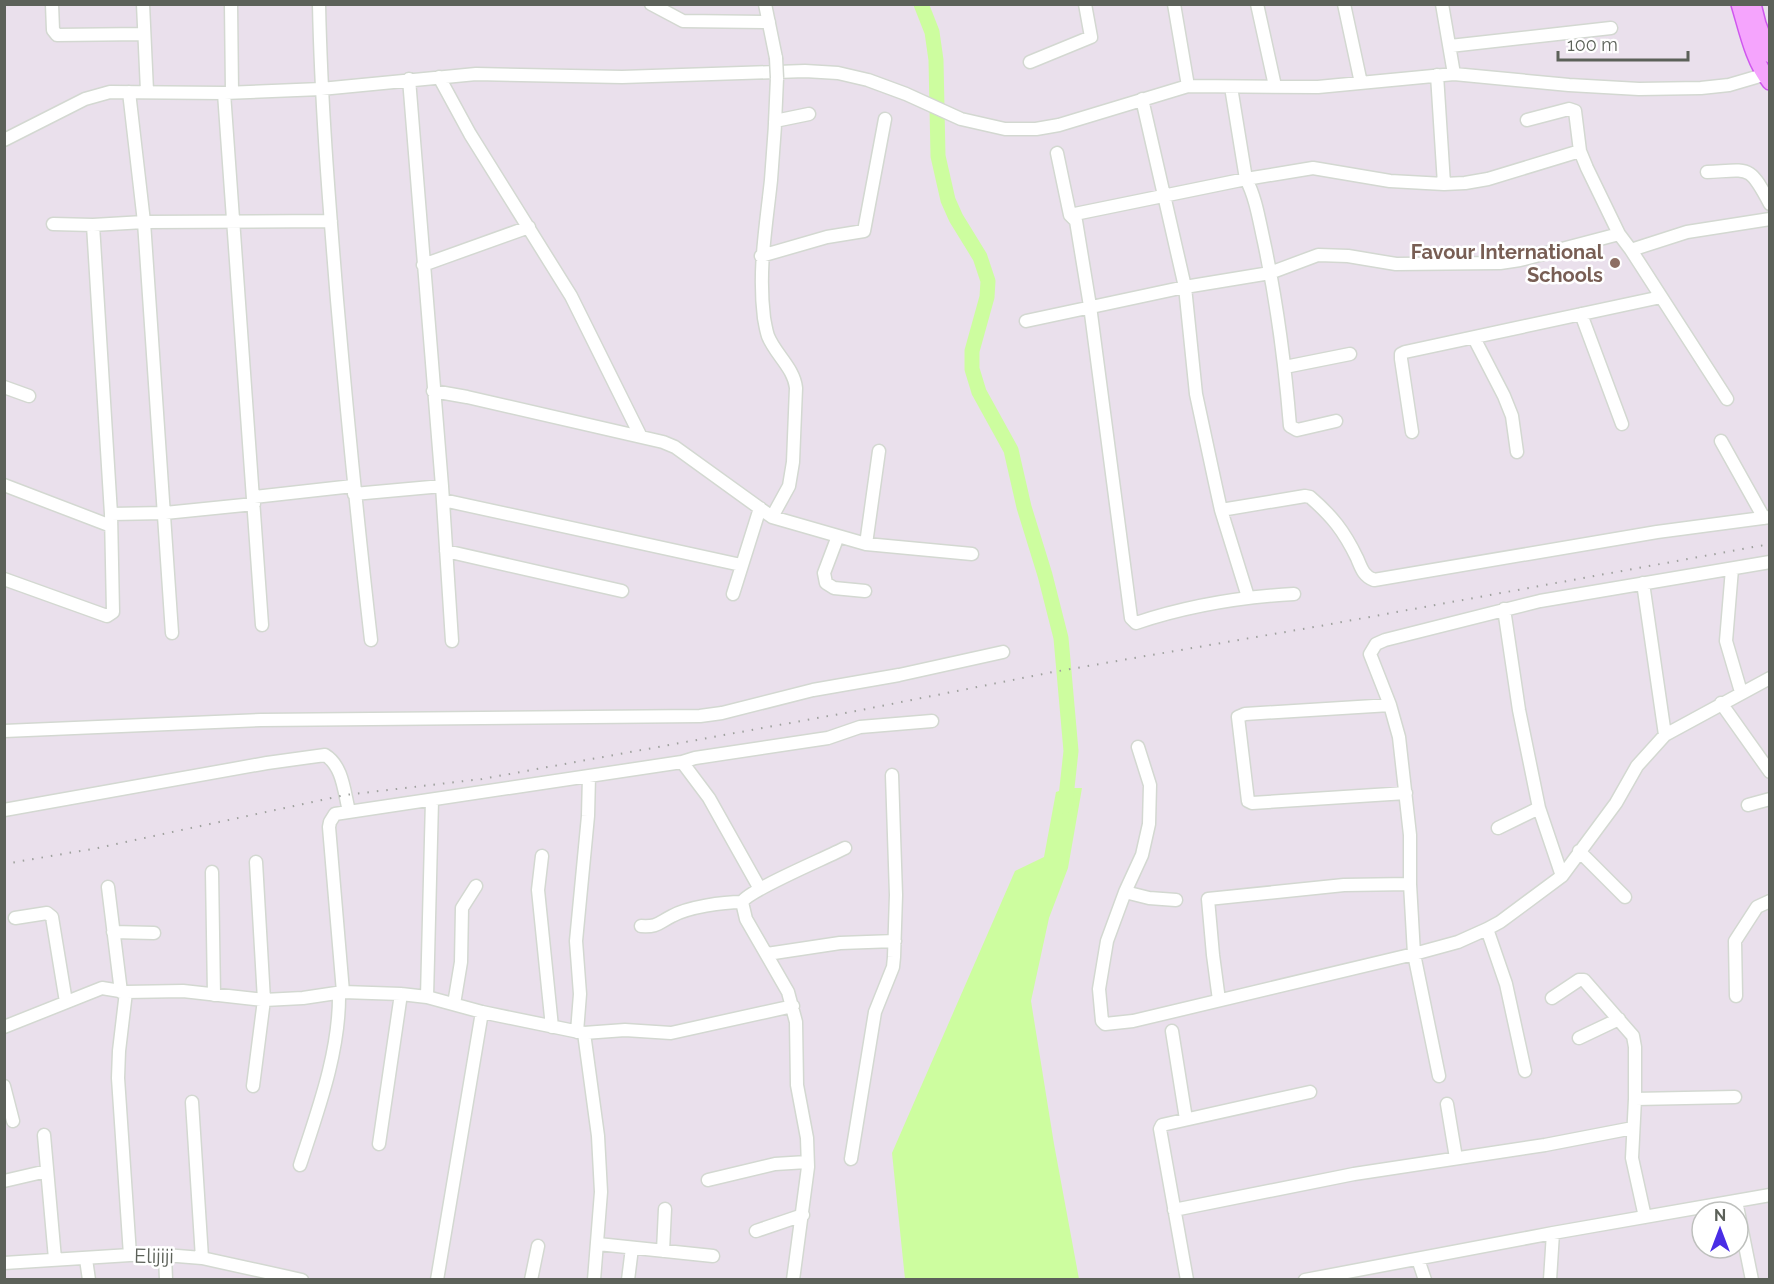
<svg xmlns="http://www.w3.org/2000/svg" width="1774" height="1284" font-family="Raleway,sans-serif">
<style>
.water{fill:#cdfd9f}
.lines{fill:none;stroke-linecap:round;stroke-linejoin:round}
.river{stroke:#cdfd9f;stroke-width:15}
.minor-casing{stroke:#d3d8d1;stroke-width:15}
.major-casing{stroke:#cf57ee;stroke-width:18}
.minor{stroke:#fff;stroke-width:12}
.major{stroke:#f5a4fd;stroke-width:15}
.rail{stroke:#9fa19e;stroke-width:2;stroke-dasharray:1.5 8;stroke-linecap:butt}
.minor-bridge-casing{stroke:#d3d8d1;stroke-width:15;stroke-linecap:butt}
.minor-bridge{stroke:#fff;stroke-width:12}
.education-dot{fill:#8d6e63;stroke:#fff;stroke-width:2}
.labels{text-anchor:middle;stroke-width:5;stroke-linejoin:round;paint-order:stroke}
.education-label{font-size:20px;font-weight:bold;fill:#785e54;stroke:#fff;text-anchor:end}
.street-label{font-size:20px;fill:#5c6159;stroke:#fff}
</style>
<rect width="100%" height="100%" fill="#eae0ec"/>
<!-- water -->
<path class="water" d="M1068 788H1082L1068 868 1049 918 1031 1001 1054 1144 1079 1279H905L892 1153 1015 871 1044 857 1056 792Z"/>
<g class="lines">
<!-- river -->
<path class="river" d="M921 4 932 32 936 60 938 156 948 200 956 218 980 257 988 281 987 297 972 351V369L979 392 1011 450 1024 507 1045 575 1061 638 1071 751 1065 806"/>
<!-- minor casing -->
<g class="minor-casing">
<path id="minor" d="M52 4 53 30 57 35 144 34
M143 4 147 91
M231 4 232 92
M319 4C321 103 329 201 337 300 347 414 358 527 371 640
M651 4 683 21 769 22
M765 4 776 58
M1174 4 1188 86
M1257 4 1275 86
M1344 4 1361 83
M1442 4 1454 74
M1450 46 1611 28
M1030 62 1091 37 1085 4
M1437 75 1444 184
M439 77 470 134 571 296 640 435
M409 79 442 486 452 641
M1231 87 1246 179C1256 198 1259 220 1264 242 1277 303 1285 364 1290 426L1297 430 1336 421
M129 92 144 222 172 633
M224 93 262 625
M1142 99 1185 287 1196 394 1214 478 1221 510 1248 597
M1527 120 1569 109 1575 111 1580 151 1587 168 1619 234 1631 250 1727 399
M775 121 809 114
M4 140 85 99 110 92 224 93 321 89 476 74 622 77 805 71 838 73 868 80 906 94 961 119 1005 129H1036L1059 125 1188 86 1318 87 1454 74 1569 85 1639 89 1701 88 1729 85 1770 73
M1057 153 1070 215 1076 221 1090 306 1131 618 1136 623C1187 606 1241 597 1294 594
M1707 172C1750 170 1749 164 1770 204
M1070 215 1246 179 1313 168 1390 181 1444 184 1465 183 1488 179 1580 151
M53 224 93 225 144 222 331 221
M1631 250 1687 232 1770 219
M761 256 827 237 864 231 885 119
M423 265 529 227
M1581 314 1622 424
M1026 321 1185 287 1270 273 1318 255 1348 256 1396 264 1500 263 1520 260 1619 234
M1474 338 1504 396 1512 416 1517 452
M1285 367 1350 354
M4 387 29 396
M433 391 467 397 663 442 675 447 772 517 866 544 972 554
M1412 432 1401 359V354L1405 352 1661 297
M1721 441 1764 518
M4 485 111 526
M354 494 442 486
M254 497 353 486
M443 500 741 565
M1221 510 1305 496 1310 497C1332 516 1344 531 1357 558 1361 567 1363 576 1374 580L1657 532 1770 517
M111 514 165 513 254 504
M772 517 789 486 793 462 796 388C794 368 775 354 768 336 766 330 765 323 764 318 758 270 766 227 771 180 774 146 776 112 777 78
M838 536 824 573 826 583 834 588 865 591
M866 544 879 451
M446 551 622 591
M1732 569 1726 641 1741 692
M4 579 107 616 113 612 111 514 93 225
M1643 583 1665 735
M733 594 760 508
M1504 609 1519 710 1539 808 1562 876
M1721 703 1770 772
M1390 705 1245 714 1238 717 1248 801 1252 803 1406 793
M4 731 261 720 700 716 722 713 813 690 899 675 1003 652
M1138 747 1150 785 1149 824 1142 855 1125 892 1107 941 1099 989 1102 1021 1105 1024 1133 1021 1414 954 1458 942 1487 929 1500 922 1562 876 1616 803 1637 766 1665 735 1770 678
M682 762 709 798 760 889
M1748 805 1770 799
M4 810 267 763 325 755C343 766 344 792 349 811
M1498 828 1539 808
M1579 851 1625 897
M542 856 538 890 552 1027
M212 872 214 995
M108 887 121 992
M1125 892 1149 898 1176 900
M15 918 47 913 52 917 66 1002
M641 926C658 927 658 923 672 916 688 907 723 902 742 902
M1487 929 1506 984 1525 1071
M113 932 154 933
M767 954 840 943 895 941
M126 992 119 1051 118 1078 130 1255
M343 992 329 827 330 822 335 814 682 762 695 758 828 738 860 727 932 721
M1736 996 1735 941 1757 907 1770 901
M427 997 432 800
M1552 998 1579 980H1584L1633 1036 1635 1047V1099L1632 1158 1645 1217
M1219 1000 1213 955 1208 899 1344 885 1410 884
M454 1004 461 962 462 908 476 886
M4 1027 102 988 126 992 183 991 264 1000 303 998 343 992 401 994 427 997 482 1012 584 1033 625 1030 671 1033 793 1006
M1172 1031 1186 1119
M577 1032 580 994 576 941 588 816 589 776
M584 1033 598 1136 601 1192 594 1280
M1579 1038 1619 1019
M1439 1076 1414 954 1410 884V835L1399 737 1390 705 1370 654 1376 644 1385 640 1540 601 1770 562
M4 1086 13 1121
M253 1086 264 1000 256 862
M1635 1099 1735 1097
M192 1102 202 1258
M1447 1104 1456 1158
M44 1135 55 1259
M379 1144 401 994
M851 1159 875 1012 893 967 894 957 896 895 892 775
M300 1165C318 1110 340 1051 339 993
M708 1180 775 1164 807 1162
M4 1181 47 1171
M1736 1201 1752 1280
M1174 1210 1354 1174 1545 1145 1633 1128
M756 1231 803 1215
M598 1244 713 1256
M663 1251 665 1209
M165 1255 166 1280
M86 1259 89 1280
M1418 1259 1425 1280
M4 1263 130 1255H165L202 1258 302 1280
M437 1280 482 1012
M531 1280 538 1246
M628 1280 632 1248
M793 1280 808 1167 807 1138 797 1085 796 1022 788 992 746 919 742 902C751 889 826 858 845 848
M1187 1280 1160 1129 1162 1125 1310 1092
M1305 1280 1553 1233 1770 1195
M1550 1280 1553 1233"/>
</g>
<!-- major casing -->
<g class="major-casing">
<path id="major" d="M1739 4C1747 30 1753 61 1770 82
M1753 4 1758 24 1770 55"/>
</g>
<!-- minor -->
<use href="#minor" class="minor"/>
<!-- major -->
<use href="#major" class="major"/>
<!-- rail -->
<path class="rail" d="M4 864 98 848 345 795 482 779 856 711 1053 672 1320 626 1770 544"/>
<!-- minor-bridge casing -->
<g class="minor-bridge-casing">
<path id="minor-bridge" d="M776 58 777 78"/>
</g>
<!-- minor-bridge -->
<use href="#minor-bridge" class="minor-bridge"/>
</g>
<!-- markers -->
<circle class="education-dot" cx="1615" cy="263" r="6"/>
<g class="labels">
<!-- education labels -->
<g class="education-label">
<text x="1603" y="259">Favour International<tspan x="1603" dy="23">Schools</tspan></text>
</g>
<!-- street labels -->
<g class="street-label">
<text transform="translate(154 1256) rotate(1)" y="7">Elijiji</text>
</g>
</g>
<!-- border -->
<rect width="1774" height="1284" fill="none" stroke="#5c6159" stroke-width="12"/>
<!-- north arrow -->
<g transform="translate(1720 1230)"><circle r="28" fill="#ffffff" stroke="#bec0bd" stroke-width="1.5"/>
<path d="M0-4.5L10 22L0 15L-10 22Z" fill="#492de5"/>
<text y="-9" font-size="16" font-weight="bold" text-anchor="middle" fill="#5c6159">N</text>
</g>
<!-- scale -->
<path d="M1558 51v9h130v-9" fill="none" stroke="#5c6159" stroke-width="3"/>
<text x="1567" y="51" font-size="18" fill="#5c6159" stroke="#ffffff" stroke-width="4.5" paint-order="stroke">100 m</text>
</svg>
